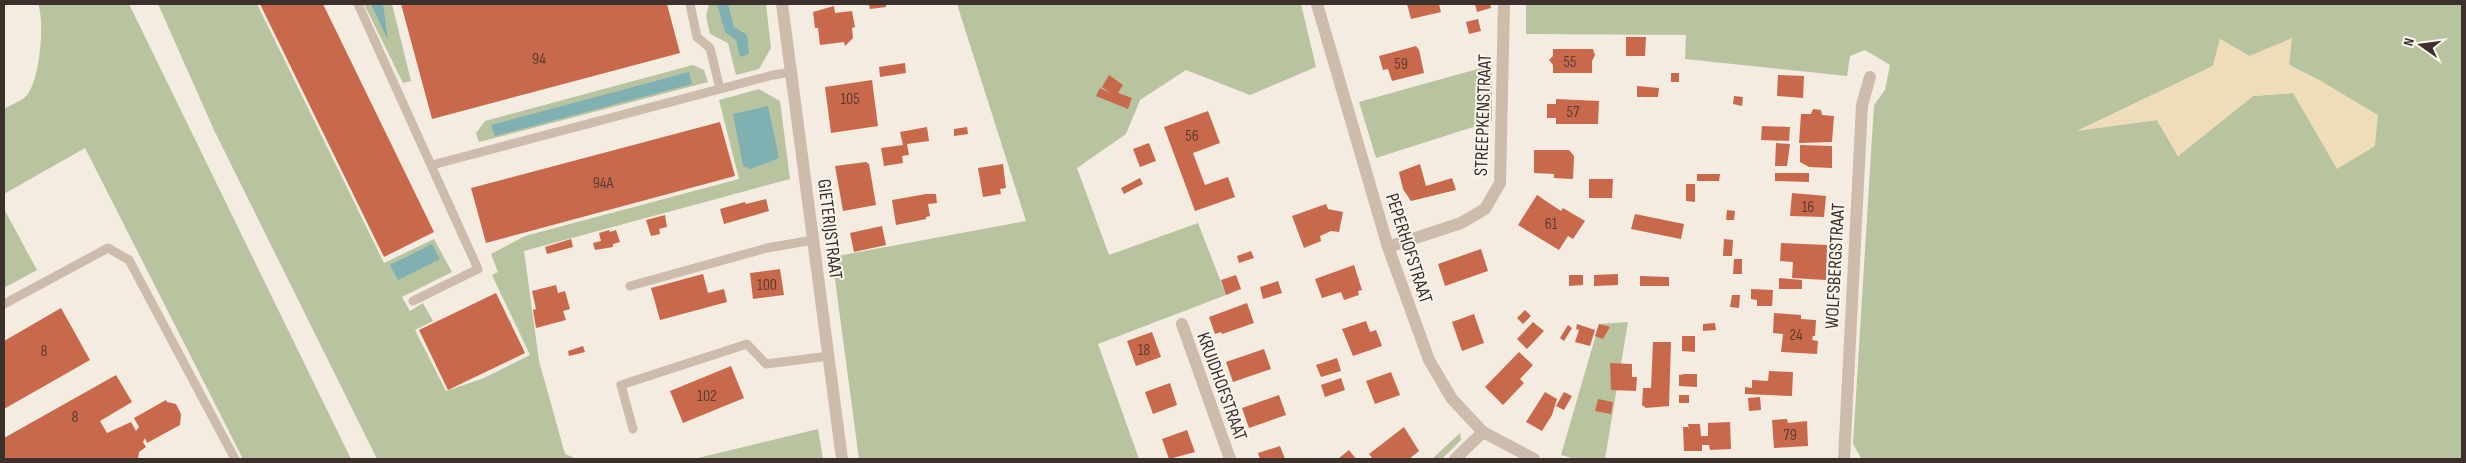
<svg xmlns="http://www.w3.org/2000/svg" width="2466" height="463" font-family="'Sofia Sans Condensed',sans-serif">
<style>
.green{fill:#b8c4a0;fill-rule:evenodd}
.sand{fill:#efdcb8}
.water{fill:#7fb0b2}
.building{fill:#c8694b}
.lines{fill:none;stroke-linecap:round;stroke-linejoin:round}
.service{stroke:#cdbbac;stroke-width:9}
.minor{stroke:#cdbbac;stroke-width:12}
.labels{text-anchor:middle;stroke-width:4;stroke-linejoin:round;paint-order:stroke}
.number-label{font-size:16px;fill:#5e3e33}
.street-label{font-size:19px;fill:#3b302b;stroke:#fbf5ee}
</style>
<rect width="100%" height="100%" fill="#f4ebe1"/>
<!-- green -->
<path class="green" d="M38 4H129L351 459H243L85 148 4 194V109C10 105 22 101 27 95 40 80 45 21 38 4Z
M158 4H257L384 263 434 239 452 272 402 297 410 311 423 303 433 321 415 330 446 391 484 378 530 355 492 275 498 272 491 254 525 236 739 179 719 100 759 89 780 101 790 179 524 251 539 361 565 454 577 459H377L214 130Z
M364 4H392L411 81 403 83Z
M709 4H766L771 48 759 69 736 75 728 43 710 34 706 16Z
M957 4H1301L1316 67 1250 95 1186 70 1140 100 1126 134 1077 168 1109 255 1198 223 1226 295 1098 344 1139 459H859L832 257 1026 221Z
M1526 4H2462V459L1861 458 1853 444 1874 105 1885 90 1890 65 1865 50 1850 56 1847 76 1685 59 1686 35 1526 34ZM2220 39 2249 56 2289 65 2321 81 2293 93 2253 96 2178 156 2157 120 2079 130 2213 66Z
M693 65 704 70 708 82 479 142 476 133 485 121Z
M1492 65V121L1376 158 1359 102Z
M4 209 37 270 4 288Z
M1628 322 1605 459H1575L1561 455 1599 324Z
M818 429 823 459H694Z
M1460 433 1461 440 1442 459H1432Z"/>
<!-- sand -->
<path class="sand" d="M2292 38 2289 66 2321 81 2378 115 2375 146 2337 169 2293 93 2253 96 2178 156 2157 120 2077 131 2213 66 2220 39 2249 56Z"/>
<!-- water -->
<path class="water" d="M371 4H383L388 40Z
M717 4H728L734 27 747 35 749 54 740 57 736 40 725 32Z
M689 72 692 84 495 136 491 125Z
M768 106 779 158 751 169 743 166 733 114Z
M432 244 440 259 398 280 390 265Z"/>
<!-- building -->
<path class="building" d="M260 4H323L434 232 384 257Z
M401 4H667L680 53 432 119Z
M869 4H886V7L870 9Z
M1407 4H1439L1441 12 1411 19Z
M1475 4H1490L1491 8 1477 12Z
M834 6 835 13 852 11 855 27 852 28 853 38 845 46 844 42 820 45 818 28H815L813 12Z
M1478 19 1481 31 1469 34 1466 22Z
M1626 37H1646L1645 56H1626Z
M1416 46 1419 50 1424 73 1392 81 1388 69 1383 70 1379 56Z
M1553 49H1593L1595 55 1592 61V73H1553V65L1549 60 1553 56Z
M905 63 906 73 880 77 879 67Z
M1671 73H1679V82H1671Z
M1109 75 1123 85 1118 93 1132 98 1128 109 1096 96 1100 88 1110 93 1102 87Z
M1778 75 1804 76 1803 98 1777 96Z
M872 80 878 126 831 133 825 87Z
M1637 86 1659 88 1658 97H1637Z
M1734 96 1743 97 1742 106 1733 104Z
M1556 99 1599 101 1598 124H1556V118H1547V104H1556Z
M1813 109 1821 110 1822 115 1834 116 1832 142 1799 143 1801 114H1811Z
M1208 111 1220 143 1193 153 1205 185 1228 177 1235 197 1195 211 1164 127Z
M720 122 735 176 486 243 471 188Z
M1762 126 1790 127 1789 141 1761 140Z
M927 127 929 141 907 144 909 155 902 156 903 163 884 166 881 148 903 145 900 132Z
M967 127 968 134 954 136V129Z
M1149 143 1156 161 1140 167 1133 149Z
M1776 143 1790 144 1787 166H1775Z
M1800 145 1832 146V168L1809 167 1800 162Z
M1534 150H1569L1574 156 1573 179 1554 178V174L1534 173Z
M866 162 869 164 876 205 843 211 835 166Z
M1003 164 1006 188 1000 189 1001 194 983 197 978 168Z
M1420 164 1426 186 1452 178 1456 190 1411 201 1403 189 1399 172Z
M1775 173H1809V182L1775 181Z
M1697 174H1720L1719 181H1697Z
M1140 178 1143 184 1124 194 1121 188Z
M1589 179H1613L1612 198H1589Z
M1686 184H1695V202L1686 201Z
M1792 193 1826 196 1824 217 1790 216Z
M926 194H936L937 203 928 204 930 216 926 217V219L896 225 892 200Z
M1537 195 1561 211 1563 208 1585 221 1573 239 1568 236 1559 250 1518 225Z
M766 199 769 211 724 224 720 209 745 202 746 204Z
M1326 204 1328 209 1343 212 1339 232 1331 231 1320 236 1321 241 1304 248 1292 216Z
M1727 210 1735 211 1734 220H1726Z
M1635 214 1684 224 1681 239 1631 229Z
M665 215 667 227 659 229 660 234 651 236 646 220Z
M882 226 886 245 854 252 850 233Z
M609 230 610 232 616 230 620 242 613 244V247L595 250 593 243 601 241 599 233Z
M571 239 573 247 547 254 545 247Z
M1724 239 1733 240 1732 256H1723Z
M1781 243 1827 245 1826 280 1792 278 1793 262 1780 261Z
M1481 249 1488 271 1445 286 1438 264Z
M1251 251 1254 258 1239 263 1237 256Z
M1734 259H1742V274H1733Z
M1354 265 1362 290 1358 291 1359 295 1344 300 1341 292 1322 298 1315 279Z
M780 269 784 295 753 299 750 273Z
M703 274 708 293 724 289 727 302 660 320 651 288Z
M1618 274V285L1594 286V275Z
M1236 275 1241 289 1226 295 1221 280Z
M1569 275H1583V285L1569 286Z
M1640 276 1669 277V286H1640Z
M1779 278 1802 280V289H1779Z
M1278 281 1282 293 1263 299 1260 287Z
M556 285 558 293 565 291 570 309 563 311 566 320 536 328 533 310 536 309 532 291Z
M1751 289 1773 290 1772 306H1757V300L1751 299Z
M496 293 525 353 448 390 419 330Z
M1732 295H1740L1739 308 1730 307Z
M1247 303 1254 323 1222 334 1221 332 1215 334 1209 317Z
M61 308 90 360 4 409V341Z
M1525 310 1531 316 1523 324 1517 318Z
M1774 313 1801 315V319L1816 320 1815 336H1813L1812 340 1818 341 1817 354 1781 352 1783 334 1773 333Z
M1474 314 1484 343 1462 351 1452 322Z
M1366 321 1370 332 1376 330 1382 346 1353 356 1342 329Z
M1533 322 1544 331 1527 349 1517 339Z
M1715 323 1716 330 1703 331V324Z
M1577 324 1595 330 1590 346 1575 342 1579 330 1576 329Z
M1599 324 1610 327 1603 339 1595 336Z
M1568 325 1572 328 1564 341 1560 338Z
M1152 332 1161 357 1136 366 1127 341Z
M1682 336H1695V352L1682 351Z
M1653 342H1671L1669 406 1646 408 1642 405 1643 388H1651Z
M583 346 585 352 569 356 568 351Z
M1264 349 1271 369 1233 382 1226 362Z
M1519 352 1533 365 1520 379 1524 383 1503 405 1485 387Z
M1337 358 1341 371 1321 377 1316 365Z
M1610 363 1632 364V377H1637L1636 391 1611 390Z
M731 366 744 398 683 423 670 391Z
M1769 371 1793 372 1792 396 1745 394V387L1752 388V380L1768 381Z
M1391 372 1400 395 1375 404 1366 381Z
M1685 374H1697V387L1679 386V375Z
M116 375 132 402 100 421 107 433 131 422 136 431 139 427 134 418 166 400 167 402 176 404 181 414 180 425 147 443 145 438 143 442 146 447 139 452 138 459H4V438Z
M1341 378 1345 390 1325 397 1321 385Z
M1170 383 1177 405 1153 414 1145 392Z
M1545 392 1557 399 1552 415 1542 431 1526 422Z
M1564 392 1572 396 1564 410 1556 406Z
M1279 395 1286 415 1249 428 1242 408Z
M1679 395H1689V403H1679Z
M1760 397 1761 410 1749 411 1748 398Z
M1598 399 1613 402 1611 414 1595 411Z
M1787 419 1788 423 1807 421 1808 446 1774 448 1772 420Z
M1730 422 1731 449 1710 450 1709 445H1702V451H1684L1683 427H1688L1689 430 1688 424H1700L1701 436H1708V423Z
M1404 427 1419 451 1409 459H1373L1369 454Z
M1187 430 1195 452 1169 459 1162 439Z
M1280 446 1285 459H1260L1258 453Z
M1349 450 1356 459H1338Z"/>
<g class="lines">
<!-- service -->
<path class="service" d="M358 4 478 269 413 301
M690 4 697 37 710 48 720 89
M432 165 773 75 792 72
M630 286 767 248 813 240
M4 304 108 248 129 260 235 459
M633 429 621 385 747 344 766 364 829 356"/>
<!-- minor -->
<path class="minor" d="M782 4 842 459
M1317 4 1388 247 1429 360 1452 399 1483 432 1534 459
M1388 247 1461 223 1485 209 1500 183 1504 4
M1182 324 1230 459
M1455 459 1483 432
M1844 459 1862 105 1870 77"/>
</g>
<g class="labels">
<!-- number labels -->
<g class="number-label">
<text x="539" y="64">94</text>
<text x="1570" y="67">55</text>
<text x="1401" y="69">59</text>
<text x="850" y="104">105</text>
<text x="1573" y="117">57</text>
<text x="1192" y="141">56</text>
<text x="603" y="188">94A</text>
<text x="1808" y="212">16</text>
<text x="1551" y="229">61</text>
<text x="767" y="290">100</text>
<text x="1796" y="340">24</text>
<text x="1144" y="355">18</text>
<text x="44" y="356">8</text>
<text x="707" y="401">102</text>
<text x="75" y="422">8</text>
<text x="1790" y="440">79</text>
</g>
<!-- street labels -->
<g class="street-label">
<text transform="translate(1482 115) rotate(-88)" y="7">STREEPKENSTRAAT</text>
<text transform="translate(831 229) rotate(83)" y="7">GIETERIJSTRAAT</text>
<text transform="translate(1410 248) rotate(72)" y="7">PEPERHOFSTRAAT</text>
<text transform="translate(1834 266) rotate(-87)" y="7">WOLFSBERGSTRAAT</text>
<text transform="translate(1223 386) rotate(70)" y="7">KRUIDHOFSTRAAT</text>
</g>
</g>
<!-- border -->
<rect width="2466" height="463" fill="none" stroke="#3b302b" stroke-width="10"/>
<!-- north arrow -->
<g transform="translate(2421 45) rotate(284)" stroke="#fbf5ee" stroke-width="4" paint-order="stroke">
<path d="M0-4L9 19L0 12L-9 19Z" fill="#3b302b"/>
<text y="-8" font-size="14" font-weight="bold" text-anchor="middle" fill="#3b302b">N</text>
</g>
</svg>
